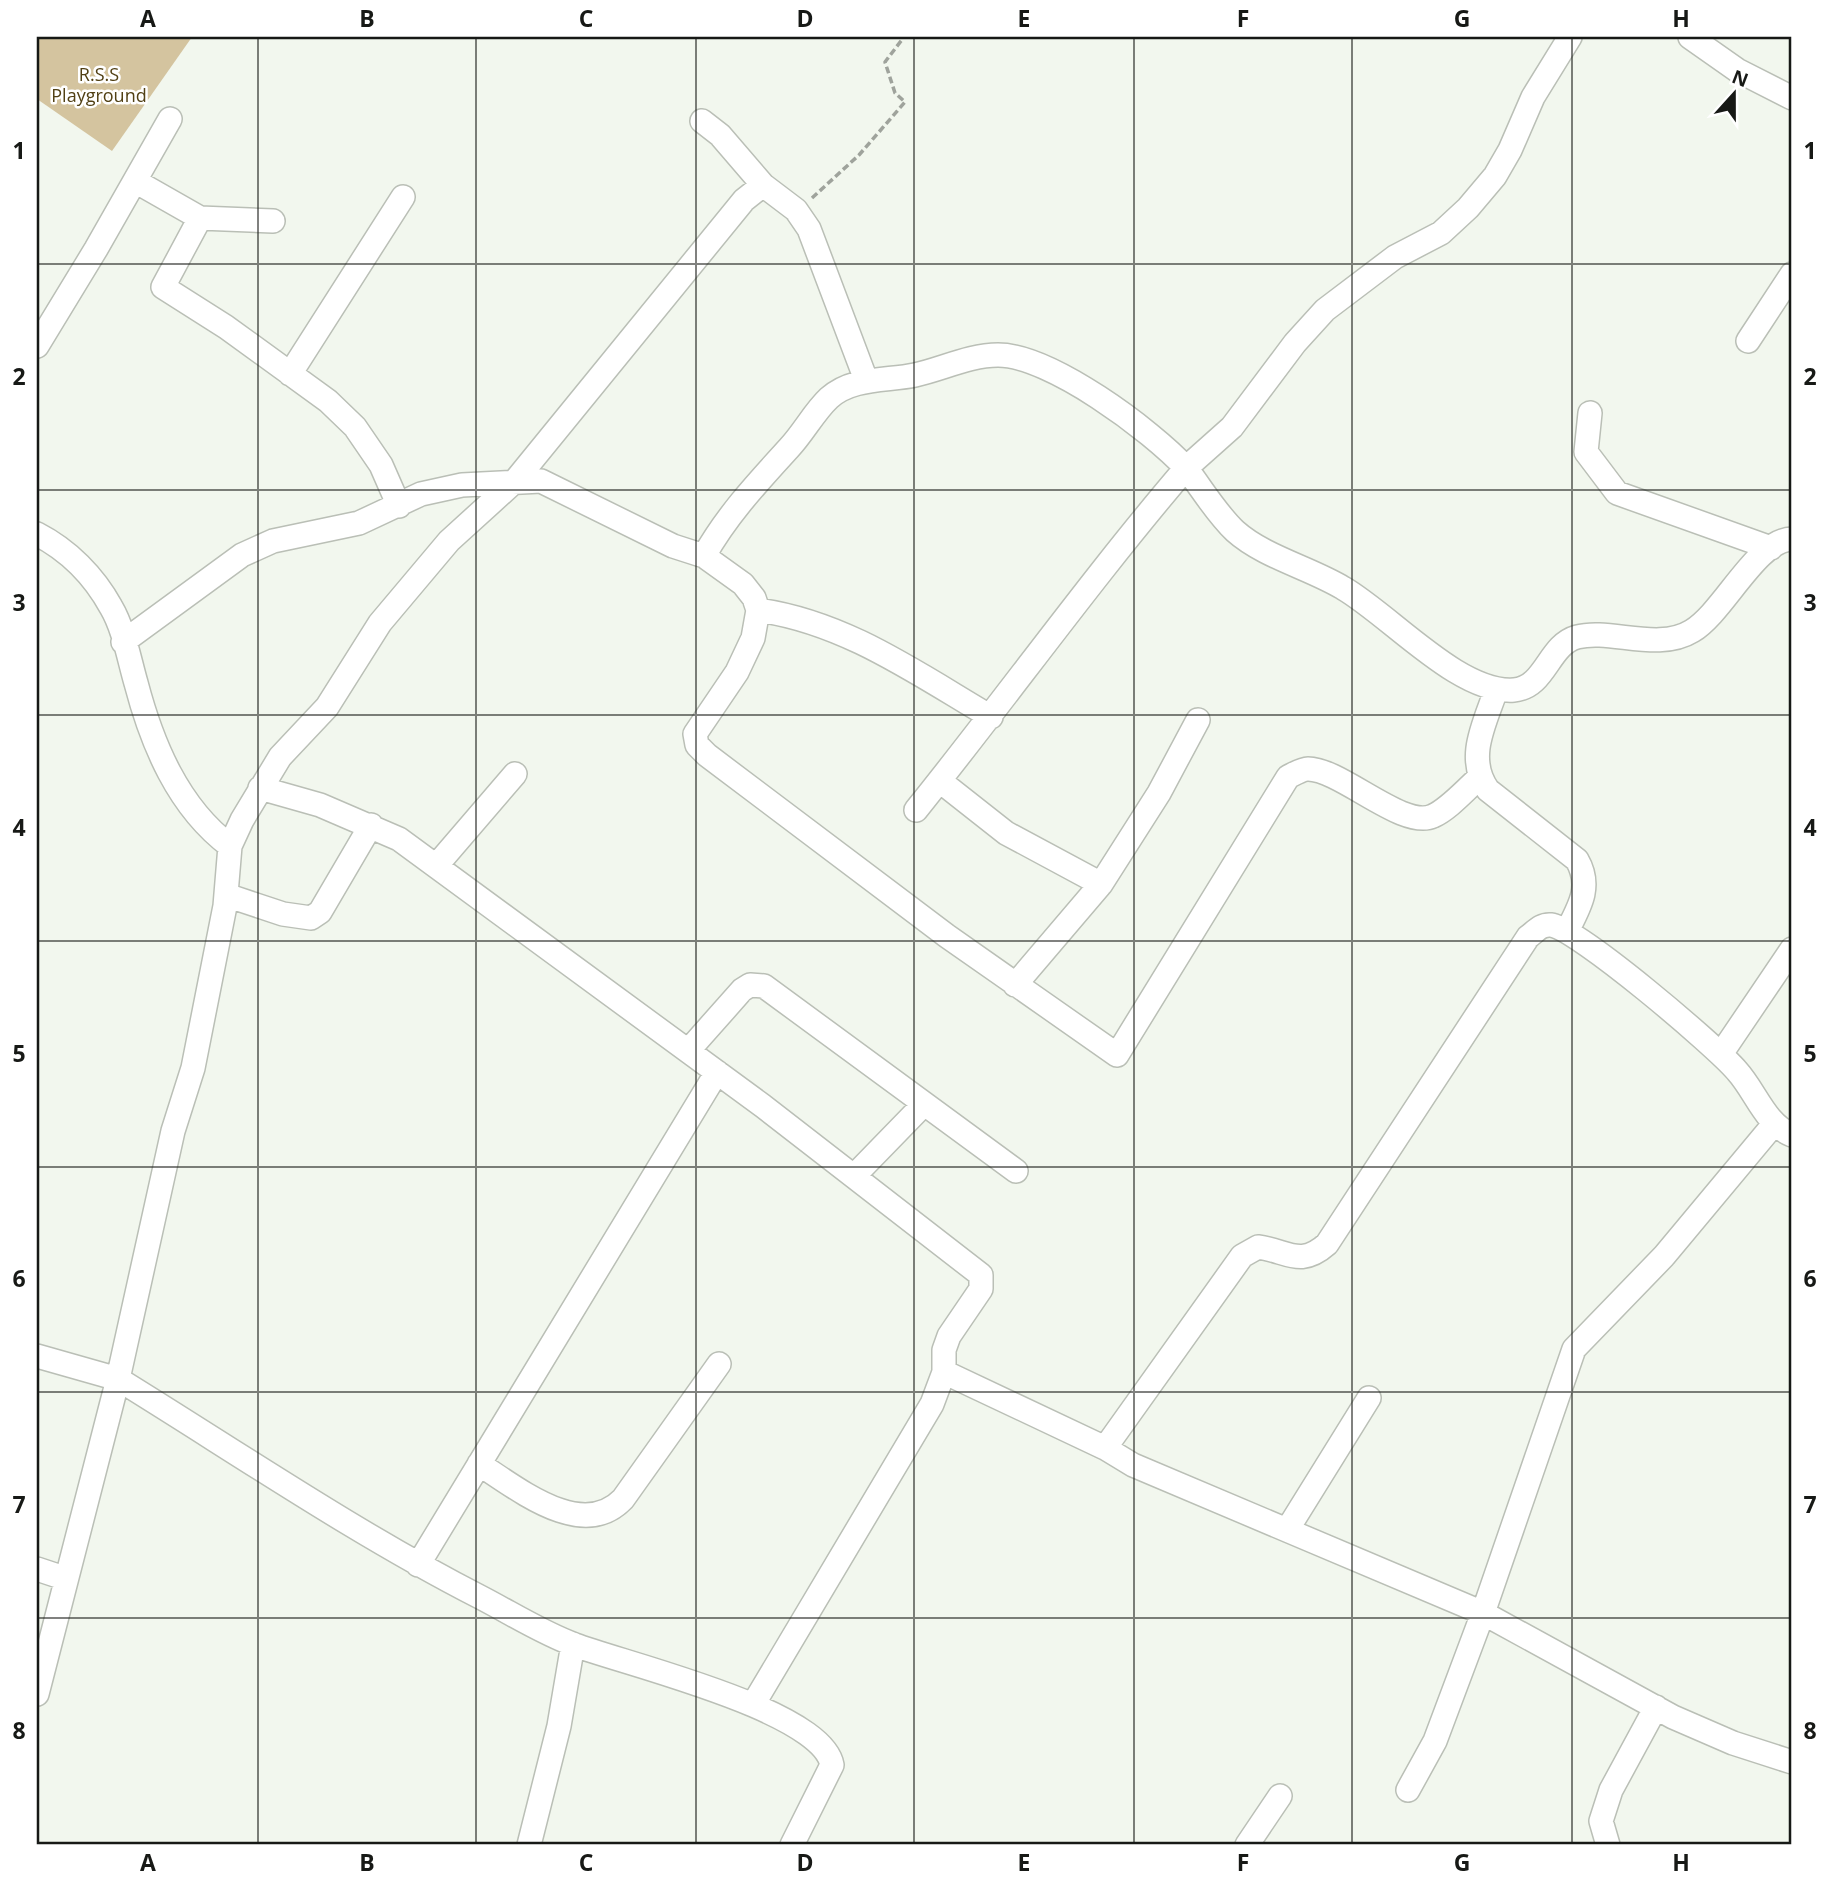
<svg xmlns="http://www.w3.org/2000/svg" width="1829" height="1882" font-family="'Open Sans',sans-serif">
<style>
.green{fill:#d4c49f}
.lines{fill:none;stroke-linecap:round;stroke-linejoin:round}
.minor-casing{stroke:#babfb6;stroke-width:26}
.path{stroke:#9fa39c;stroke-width:3.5;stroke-dasharray:7 3.5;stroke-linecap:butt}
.minor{stroke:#fff;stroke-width:23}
.grid{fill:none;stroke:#171916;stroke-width:2;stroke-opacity:0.55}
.labels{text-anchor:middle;stroke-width:5;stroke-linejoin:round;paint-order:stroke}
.park-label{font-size:18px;fill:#514014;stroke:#fff}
.neatline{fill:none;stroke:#171916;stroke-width:2.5}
.grid-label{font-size:23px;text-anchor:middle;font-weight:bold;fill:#171916}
</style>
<rect width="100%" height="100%" fill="#f2f7ee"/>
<!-- green -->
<path class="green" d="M37 37H192L112 151 37 99Z"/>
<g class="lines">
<!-- minor casing -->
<g class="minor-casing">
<path id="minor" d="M1570 37 1533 97 1510 150 1495 176 1468 208 1441 233 1395 257 1325 310 1295 343 1232 427 1186 468C1202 489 1216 513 1235 531 1264 557 1310 568 1343 588 1390 615 1459 694 1514 690 1546 687 1548 645 1577 637 1610 628 1658 652 1692 631 1724 612 1756 540 1792 539
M1690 37 1737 70 1792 98
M702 121 720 135 763 185
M135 181 200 218 163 287 226 327 328 401 355 427 381 465 399 506
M200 218 273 221
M1748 341 1792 274
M37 346 96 249 170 119
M290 374 403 197
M1590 413 1586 452 1617 493 1771 548
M37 534C68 550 94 576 111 607 124 629 129 659 136 683 152 744 178 807 230 846L225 906 193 1068 173 1131 118 1379 37 1356
M704 556C727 515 758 482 789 448 804 432 814 412 829 398 852 377 887 381 915 375 942 369 970 355 998 355 1050 355 1151 430 1186 468 1091 579 1007 697 916 810
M758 610C845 622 916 673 991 717
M123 642 242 555 273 541 359 523 421 494 462 485 541 481 673 546 704 556 743 584 754 598 758 610 753 638 737 672 695 734 697 745 707 755 947 936 1117 1055 1288 777C1294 774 1302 769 1308 769 1341 769 1403 830 1433 816 1449 809 1466 789 1479 778
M1496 690C1485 723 1465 758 1488 790L1577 860C1592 886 1580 906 1567 931
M940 781 1006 833 1101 884
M260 788 320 805 399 839 763 1106 981 1275V1289L949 1336 944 1350V1372L932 1404 754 1703
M230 846 242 820 280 757 327 707 380 623 449 541 515 481 744 200 763 185 796 210 809 229 866 380
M436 866 515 774
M226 895 283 914 311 918 320 912 371 825
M1015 985 1101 884 1159 793 1198 720
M688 1051 742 990 750 985 764 986 1016 1171
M1721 1054 1792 949
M854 1176 924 1104
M944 1372 1105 1448 1133 1465 1483 1613 1673 1717 1733 1743 1792 1762
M1105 1448 1242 1256 1258 1247C1288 1251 1300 1268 1327 1244L1528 937C1536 931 1541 924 1551 925 1577 928 1716 1046 1737 1071 1756 1092 1765 1124 1792 1135
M479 1464C517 1488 582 1542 623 1499L719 1364
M1287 1530 1369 1398
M418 1565 717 1072
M37 1569 64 1578
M37 1694 118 1379C238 1453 355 1533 480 1597 511 1613 542 1633 575 1645 625 1664 822 1710 832 1765L792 1845
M1408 1790 1435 1741 1483 1613 1574 1349 1664 1256 1774 1124
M529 1845 559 1726 573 1644
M1247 1845 1280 1796
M1608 1845 1601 1821 1611 1790 1656 1707"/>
</g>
<!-- path -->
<path class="path" d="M812 198 859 155 905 102 895 93 885 62 904 37"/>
<!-- minor -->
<use href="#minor" class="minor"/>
</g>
<!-- grid -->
<path class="grid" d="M258 37V1845M476 37V1845M696 37V1845M914 37V1845M1134 37V1845M1352 37V1845M1572 37V1845M37 264H1792M37 490H1792M37 715H1792M37 941H1792M37 1167H1792M37 1392H1792M37 1618H1792"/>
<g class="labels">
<!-- park labels -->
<g class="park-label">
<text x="99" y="81">R.S.S<tspan x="99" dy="21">Playground</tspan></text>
</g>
</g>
<!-- border -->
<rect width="1829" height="1882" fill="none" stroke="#ffffff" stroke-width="77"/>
<!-- north arrow -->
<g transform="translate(1734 94) rotate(21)" stroke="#ffffff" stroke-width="5" paint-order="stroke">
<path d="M0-5L12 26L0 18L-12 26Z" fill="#171916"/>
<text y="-10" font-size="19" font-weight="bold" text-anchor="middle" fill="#171916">N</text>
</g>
<rect x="38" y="38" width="1752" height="1805" class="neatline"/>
<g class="grid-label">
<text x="148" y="27">A</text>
<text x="367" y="27">B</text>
<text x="586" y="27">C</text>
<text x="805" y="27">D</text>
<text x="1024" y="27">E</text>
<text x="1243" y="27">F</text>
<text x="1462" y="27">G</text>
<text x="1681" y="27">H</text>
<text x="19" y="159">1</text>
<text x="1810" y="159">1</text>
<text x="19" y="385">2</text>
<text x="1810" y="385">2</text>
<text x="19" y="611">3</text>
<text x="1810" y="611">3</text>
<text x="19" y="836">4</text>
<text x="1810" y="836">4</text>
<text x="19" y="1062">5</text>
<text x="1810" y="1062">5</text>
<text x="19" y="1287">6</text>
<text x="1810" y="1287">6</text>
<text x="19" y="1513">7</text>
<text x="1810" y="1513">7</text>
<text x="19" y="1739">8</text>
<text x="1810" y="1739">8</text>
<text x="148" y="1871">A</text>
<text x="367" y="1871">B</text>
<text x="586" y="1871">C</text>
<text x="805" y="1871">D</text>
<text x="1024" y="1871">E</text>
<text x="1243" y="1871">F</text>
<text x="1462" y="1871">G</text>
<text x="1681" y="1871">H</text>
</g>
</svg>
